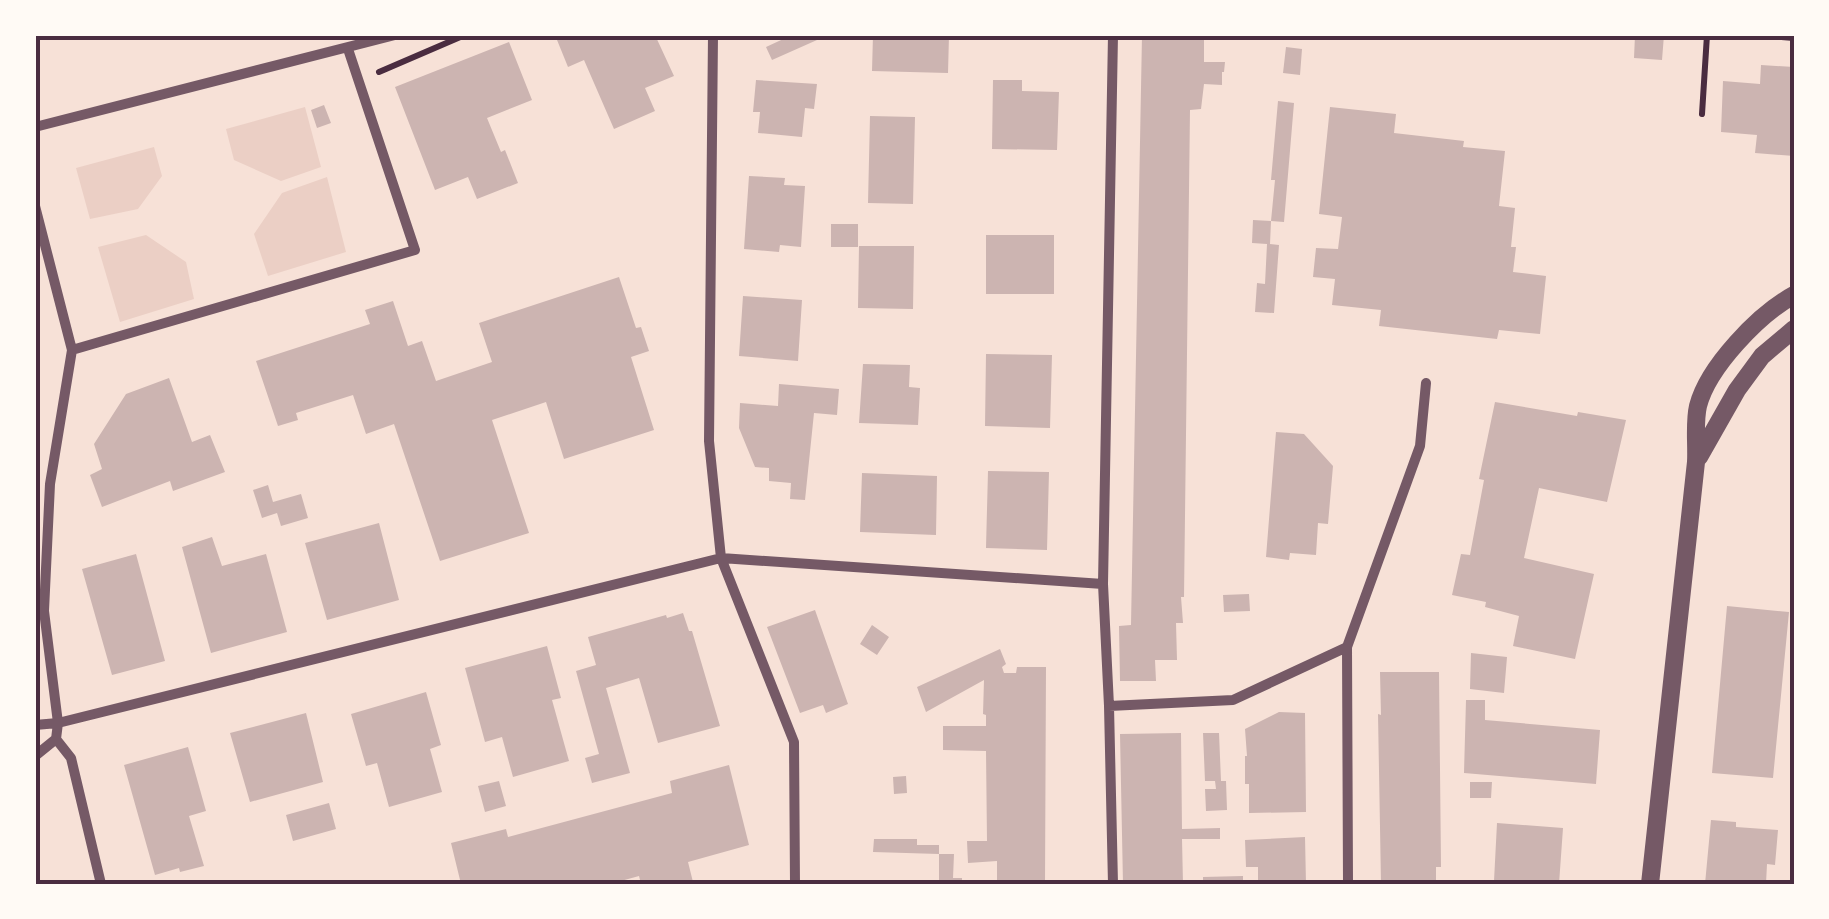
<svg xmlns="http://www.w3.org/2000/svg" width="1829" height="919" font-family="Roboto,sans-serif">
<style>
.green{fill:#ebcfc5}
.building{fill:#ccb4b1}
.lines{fill:none;stroke-linecap:round;stroke-linejoin:round}
.path{stroke:#4a2c40;stroke-width:6}
.minor{stroke:#755966;stroke-width:10}
.tertiary{stroke:#755966;stroke-width:18}
.neatline{fill:none;stroke:#4a2c40;stroke-width:4}
</style>
<rect width="100%" height="100%" fill="#f7e1d7"/>
<!-- green -->
<path class="green" d="M305 107 321 167 281 181 234 160 226 129Z
M154 147 162 176 138 209 90 219 76 168Z
M327 177 346 252 268 276 254 234 282 193Z
M146 235 186 262 194 299 120 322 98 247Z"/>
<!-- building -->
<path class="building" d="M555 35H655L674 76 645 88 655 111 614 129 584 60 568 67Z
M792 35H815L817 40 772 60 766 47Z
M873 35H949L948 73 872 71Z
M1011 35H1062L1061 40 1011 38Z
M1142 35H1204V62H1225L1224 72H1222V85L1204 84 1201 109 1190 110 1184 597H1181L1183 623H1176L1177 660H1155L1156 681H1120L1119 626 1131 625Z
M1635 35H1664L1662 60 1634 58Z
M509 42 532 100 487 118 501 152 505 150 518 183 477 199 468 177 435 190 395 87Z
M1286 47 1302 49 1300 75 1283 73Z
M1761 65 1794 67V156L1755 153 1757 135 1721 132 1723 81 1760 84Z
M756 80 817 84 814 109 805 108 802 137 758 133 760 112H753Z
M993 80H1022V91L1059 92 1057 150 992 149Z
M1278 101 1294 103 1284 222 1271 221 1270 244 1279 245 1274 313 1255 312 1257 283 1265 284 1267 244 1252 243 1253 220 1271 221 1275 180H1271Z
M324 105 331 123 317 128 311 110Z
M1330 107 1396 114 1394 133 1464 141 1463 147 1505 151 1499 206 1515 208 1511 247H1516L1513 272 1546 276 1540 334 1499 330 1497 339 1379 326 1381 310 1332 305 1335 279 1313 277 1316 248 1338 249 1342 217 1319 214Z
M870 116 915 117 913 204 868 203Z
M749 176 785 178 784 185 805 186 801 247 780 245 779 252 744 249Z
M831 224H858V247H831Z
M986 235H1054V294H986Z
M859 246H914L913 309 858 308Z
M619 277 636 328 641 327 649 351 631 357 654 430 564 459 546 402 492 420 529 533 440 561 394 424 366 434 353 395 296 413 298 420 278 426 256 361 370 324 365 310 393 301 408 346 422 341 436 381 492 362 479 323Z
M743 296 802 300 798 361 739 356Z
M986 354 1052 355 1050 428 985 426Z
M863 364 910 365 909 387 920 388 918 425 859 423Z
M169 378 192 442 210 435 225 472 173 491 170 481 102 507 90 475 102 469 94 444 126 394Z
M779 384 839 389 837 415 814 413 805 500 790 499 791 483 769 481V468L755 467 739 428 740 403 778 406Z
M1495 402 1577 416 1578 412 1626 420 1607 502 1539 488 1524 558 1594 574 1575 659 1513 646 1519 616 1485 607 1486 602 1452 595 1461 554 1470 555 1484 480 1479 479Z
M1276 432 1304 434 1333 466 1328 524 1318 523 1316 555 1290 553 1289 560 1266 557Z
M988 471 1049 472 1047 550 986 548Z
M862 473 937 476 936 535 860 532Z
M268 485 273 502 301 494 308 518 281 526 277 513 262 518 253 490Z
M379 523 399 600 327 620 305 543Z
M212 537 222 566 266 554 287 632 211 653 182 547Z
M136 554 165 661 112 675 82 569Z
M1249 594 1250 611 1224 612 1223 595Z
M1727 606 1789 612 1773 778 1712 773Z
M815 610 848 704 826 713 823 705 800 713 767 627Z
M683 613 689 631H692L720 726 658 743 639 678 606 688 630 773 592 783 585 758 599 754 576 671 596 665 588 637 666 615 667 618Z
M872 625 889 637 877 655 860 644Z
M547 646 561 698 552 700 569 761 513 777 502 737 485 742 465 668Z
M1000 649 1006 664 1002 667 1004 673H1016L1017 667H1046L1045 884H997V861L968 863 967 841H987L986 751 943 750V726H986V715L983 714 984 680 926 712 917 687Z
M1471 653 1507 657 1504 693 1470 689Z
M1380 672H1439L1441 867H1436V884H1381L1378 714 1381 715Z
M426 692 441 745 430 749 442 792 389 807 377 763 366 766 351 714Z
M1466 700H1485V720L1600 730 1596 784 1464 773Z
M1279 712 1305 713 1306 812 1249 813V784H1245V756H1247L1245 729Z
M306 713 323 782 250 802 230 733Z
M1181 733 1182 829 1220 828V839H1182L1183 884H1123L1120 734Z
M1203 733H1219L1221 781H1226L1227 810 1206 811 1205 789H1216L1215 781H1205Z
M188 747 206 811 189 816 204 866 180 872 179 868 155 875 124 765Z
M729 765 749 845 688 862 693 882 641 884 639 876 610 884H461L451 843 506 829 508 837 672 793 670 781Z
M906 776 907 793 894 794 893 777Z
M499 781 506 806 485 812 478 786Z
M1470 782H1492L1491 798H1470Z
M329 803 336 829 293 841 286 815Z
M1711 820 1736 822V827L1778 830 1775 865 1767 864 1766 884H1705Z
M1497 823 1563 828 1559 884 1494 881Z
M1305 837 1306 884H1258V867H1246L1245 840Z
M874 839H917V845H939V854L873 852Z
M939 854H954L953 878H962V884H939Z
M1243 876V884H1203V877Z"/>
<g class="lines">
<!-- path -->
<path class="path" d="M1752 35 1794 38
M379 72 465 35
M1702 114 1707 35"/>
<!-- minor -->
<path class="minor" d="M713 35 709 441 721 558 794 742 795 884
M1113 35 1103 584 1109 706 1113 884
M35 127 395 35
M35 206 72 350 50 484 44 611 58 723 56 739 35 756
M72 350 415 250 348 49
M1347 647 1420 446 1426 383
M1109 706 1233 700 1347 647 1348 884
M35 725 58 723 721 558 1103 584
M56 739 71 758 101 884"/>
<!-- tertiary -->
<path class="tertiary" d="M1699 457 1737 390 1762 356 1794 329
M1650 884 1696 462C1697 445 1694 423 1698 406 1708 367 1759 314 1794 295"/>
</g>
<!-- border -->
<rect width="1829" height="919" fill="none" stroke="#fffaf5" stroke-width="75"/>
<rect x="38" y="38" width="1754" height="844" class="neatline"/>
</svg>
